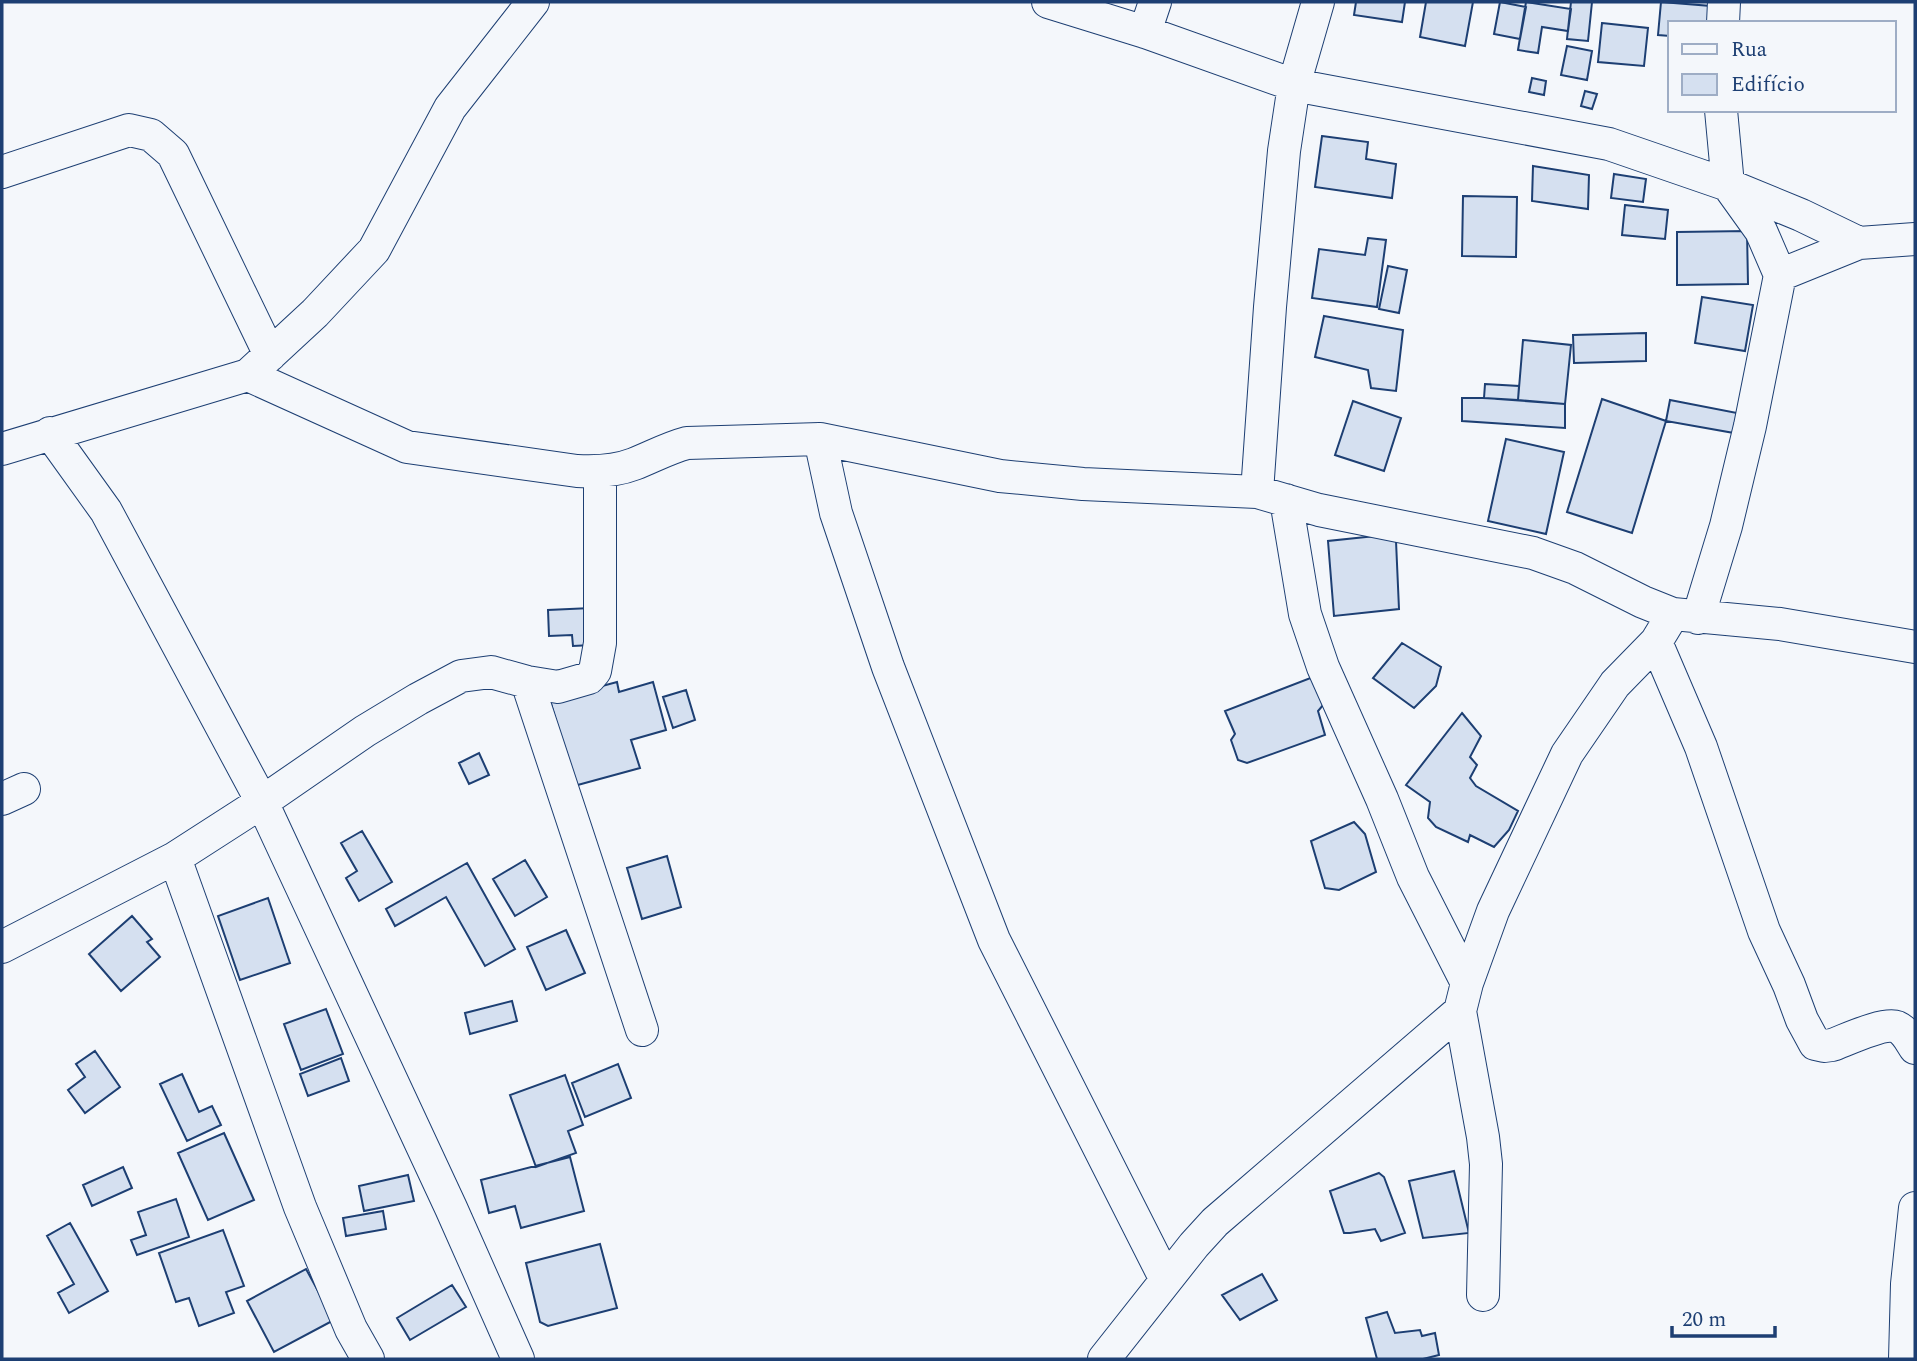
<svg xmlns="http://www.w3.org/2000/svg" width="1917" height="1361" font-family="Spectral,serif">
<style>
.building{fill:#d5e0f0;stroke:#1d3f73;stroke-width:2}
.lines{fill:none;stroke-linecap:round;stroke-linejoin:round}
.street-casing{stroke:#1d3f73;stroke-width:34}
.street{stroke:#f4f7fb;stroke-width:32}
</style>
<rect width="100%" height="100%" fill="#f4f7fb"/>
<!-- building -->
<path class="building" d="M1356 2H1405L1402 22 1354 15Z
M1426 2H1473L1465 46 1420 37Z
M1500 2 1526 7 1520 39 1494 34Z
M1526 2 1571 9 1568 31 1542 27 1538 53 1518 50Z
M1571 2H1592L1588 41 1567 39Z
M1661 2 1711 6 1709 23H1670V36L1658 35Z
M1602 23 1648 28 1644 66 1598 62Z
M1567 46 1592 51 1587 80 1561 75Z
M1532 78 1546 81 1544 95 1529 92Z
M1585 91 1597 94 1592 109 1581 106Z
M1322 136 1368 142 1366 159 1396 164 1392 198 1315 187Z
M1533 166 1589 175 1588 209 1532 201Z
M1614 174 1646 179 1643 202 1611 198Z
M1463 196 1517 197 1516 257 1462 256Z
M1625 205 1668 210 1665 239 1622 235Z
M1747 231 1748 284 1677 285V232Z
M1368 238 1386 240 1377 307 1312 298 1319 249 1365 255Z
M1388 266 1407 270 1399 313 1379 309Z
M1702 297 1753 305 1745 351 1695 343Z
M1324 316 1403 330 1396 391 1371 388 1368 370 1315 357Z
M1646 333V361L1574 363 1573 335Z
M1523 340 1571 345 1565 404 1518 400Z
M1485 384 1519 386 1518 400 1484 398Z
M1462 398H1484L1565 404V428L1462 421Z
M1602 399 1666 421 1632 533 1567 512Z
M1670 400 1737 413 1734 433 1666 421Z
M1353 401 1401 418 1384 471 1335 455Z
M1506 439 1564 452 1546 534 1488 521Z
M1385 535 1396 541 1399 609 1334 616 1328 541Z
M591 608 592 645 573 646 572 635 549 636 548 610Z
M1402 643 1441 667 1436 686 1414 708 1373 678Z
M1313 677 1324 704 1318 711 1325 735 1247 763 1238 760 1231 740 1235 734 1225 711Z
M617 682 619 692 653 682 666 730 631 740 640 768 574 786 550 700Z
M686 690 695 720 673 728 663 697Z
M1462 713 1481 736 1470 757 1477 765 1470 778 1476 786 1518 811 1509 830 1494 847 1470 835 1468 842 1436 827 1428 818 1430 802 1406 785Z
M479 753 489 775 469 784 459 763Z
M1354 822 1365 834 1376 872 1339 890 1325 888 1311 841Z
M362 831 392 882 359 901 346 878 357 871 341 843Z
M667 856 681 907 642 919 627 868Z
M525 860 547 897 515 916 493 879Z
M467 863 515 949 485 966 446 897 395 926 386 909Z
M268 898 290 963 240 980 218 916Z
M132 916 152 939 147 942 160 957 121 991 89 954Z
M566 930 585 973 546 990 527 947Z
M512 1001 517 1021 470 1034 465 1013Z
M326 1009 343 1054 301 1070 284 1024Z
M95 1051 120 1087 85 1113 68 1090 85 1077 76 1064Z
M341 1058 349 1081 308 1096 300 1074Z
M618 1064 631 1098 585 1117 572 1083Z
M182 1074 199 1112 212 1106 221 1125 187 1141 160 1084Z
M565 1075 583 1125 568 1131 576 1153 536 1167 510 1095Z
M224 1133 254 1200 208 1220 178 1153Z
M570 1157 584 1211 521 1228 515 1206 489 1213 481 1180Z
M123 1167 132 1188 92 1206 83 1185Z
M1454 1171 1469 1233 1423 1238 1409 1181Z
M1379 1173 1384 1177 1405 1233 1381 1241 1375 1229 1350 1233H1344L1330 1191Z
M408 1175 414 1201 364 1211 359 1186Z
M176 1199 189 1237 137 1255 131 1240 146 1235 138 1212Z
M383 1211 386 1229 346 1236 343 1218Z
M70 1223 108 1291 69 1313 58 1293 74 1284 47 1236Z
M223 1230 244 1286 226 1292 234 1313 199 1326 189 1298 176 1302 159 1253Z
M600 1244 617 1308 548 1326 540 1322 526 1263Z
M306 1269 334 1320 274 1352 247 1301Z
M1262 1274 1277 1300 1240 1320 1222 1295Z
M452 1285 466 1307 410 1340 397 1318Z
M1387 1312 1395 1333 1420 1330 1422 1336 1435 1333 1439 1355 1423 1359H1377L1366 1318Z"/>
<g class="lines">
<!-- street casing -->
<g class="street-casing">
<path id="street" d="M1048 2 1145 32 1294 85 1609 144 1728 185 1801 215 1859 243
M1723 23 1724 2
M1145 32 1155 2
M2 172 129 130 151 135 173 154 270 355
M1780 275 1859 243 1915 239
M248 375 407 447 577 471C596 472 616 471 634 464 652 457 668 448 687 443L820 439 1000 476 1083 484 1257 492 1319 510 1533 553 1575 568 1643 602 1673 614 1780 624 1915 647
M50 433 106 511 262 802 451 1208 518 1359
M820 439 836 513 888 667 994 940 1166 1280
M2 449 248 375 315 313 374 250 450 108 533 2
M1257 492 1270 307 1284 151 1294 85 1318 2
M1286 500 1305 614 1323 667 1382 799 1413 877 1467 983
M1698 618 1726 526 1750 426 1780 275 1761 231 1728 185 1721 110
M1656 642 1701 747 1764 931 1789 985 1802 1020 1815 1044 1824 1046 1832 1045C1846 1040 1884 1022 1897 1027 1906 1031 1910 1041 1915 1048
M527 682 642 1030
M2 799 24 789
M175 858 300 1207 351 1329 368 1359
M2 947 175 858 262 802 365 731 418 699 461 676 491 672 527 682 558 687 589 678 595 671 600 643V472
M1483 1295 1486 1164 1483 1137 1460 1011 1467 983 1493 911 1567 754 1615 684 1656 642 1673 614
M1104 1359 1194 1245 1215 1222 1460 1011
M1905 1359 1907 1284 1915 1208"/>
</g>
<!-- street -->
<use href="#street" class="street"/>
</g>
<!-- border -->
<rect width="1917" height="1361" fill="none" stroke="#1d3f73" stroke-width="7"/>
<!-- legend -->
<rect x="1668" y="21" width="228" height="91" fill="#f4f7fb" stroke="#9eadc5" stroke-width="2"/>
<rect x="1682" y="44" width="35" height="10" fill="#f4f7fb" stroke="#9eadc5" stroke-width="2"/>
<text x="1731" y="56" font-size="21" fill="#1d3f73">Rua</text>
<rect x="1682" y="74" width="35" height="21" fill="#d5e0f0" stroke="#9eadc5" stroke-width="2"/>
<text x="1731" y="91" font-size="21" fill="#1d3f73">Edifício</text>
<!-- scale -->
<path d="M1672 1326v10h103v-10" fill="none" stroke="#1d3f73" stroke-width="3.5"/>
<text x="1682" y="1326" font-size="21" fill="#1d3f73" stroke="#f4f7fb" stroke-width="5" paint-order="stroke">20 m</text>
</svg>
